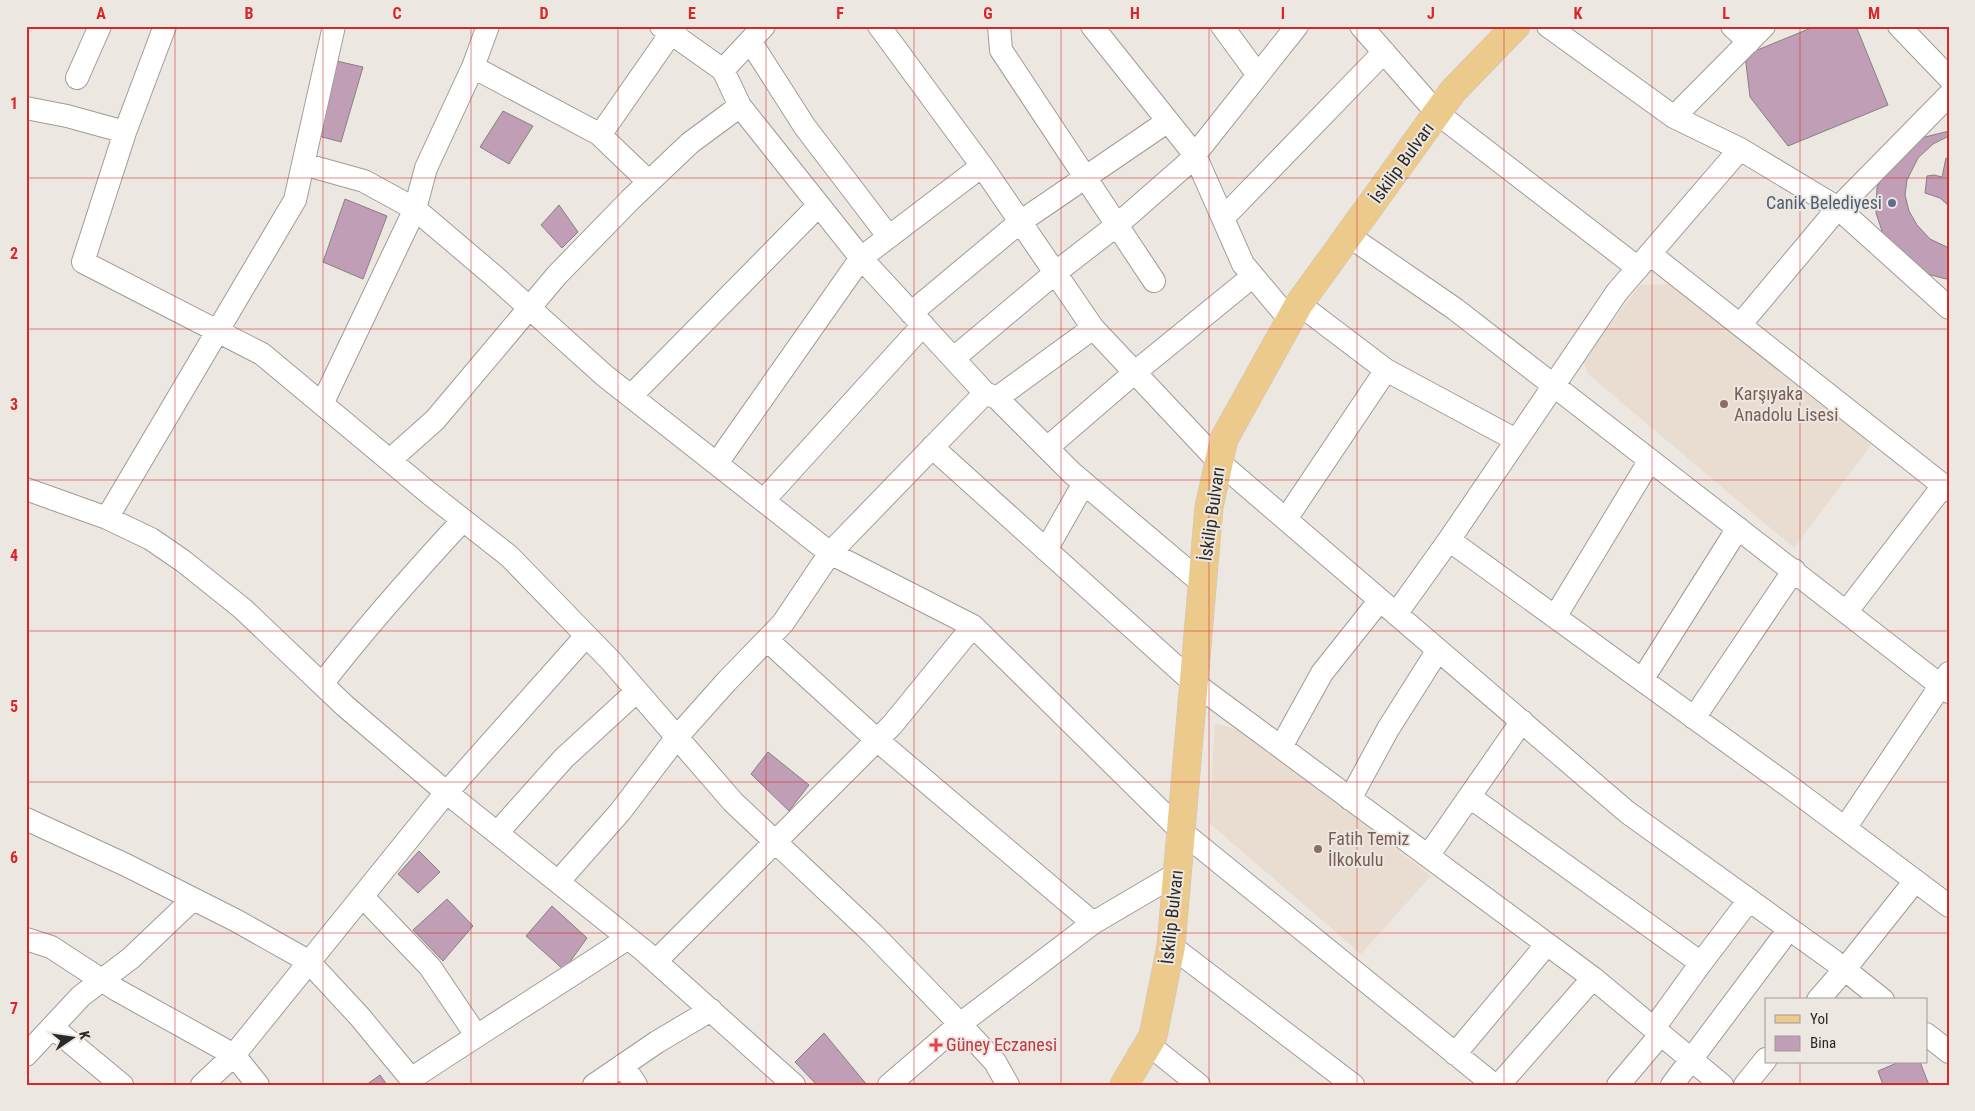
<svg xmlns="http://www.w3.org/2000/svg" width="1975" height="1111" font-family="'Roboto Condensed',sans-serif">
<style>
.built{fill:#e9ddd2}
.building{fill:#c09eb5;stroke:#868084}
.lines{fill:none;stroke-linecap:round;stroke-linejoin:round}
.minor-casing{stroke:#a09b96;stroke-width:24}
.major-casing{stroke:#c8c7c7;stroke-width:29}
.minor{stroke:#fff;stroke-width:22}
.major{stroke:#ecca8c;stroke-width:28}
.grid{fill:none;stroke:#d62828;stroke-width:1;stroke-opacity:0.55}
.service-dot{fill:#5c6f8a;stroke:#ede7e2;stroke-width:2}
.education-dot{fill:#8d6e63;stroke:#ede7e2;stroke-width:2}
.health-dot{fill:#e0444e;stroke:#ede7e2;stroke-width:2}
.labels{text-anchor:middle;stroke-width:4;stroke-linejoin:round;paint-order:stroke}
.street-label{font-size:18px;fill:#2b2927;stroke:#ede7e2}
.service-label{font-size:18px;fill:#4e5e75;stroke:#ede7e2;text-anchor:end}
.education-label{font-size:18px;fill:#785e54;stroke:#ede7e2;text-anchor:start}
.health-label{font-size:18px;fill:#be3a42;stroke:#ede7e2;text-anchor:start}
.neatline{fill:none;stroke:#d62828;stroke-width:2}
.grid-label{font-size:16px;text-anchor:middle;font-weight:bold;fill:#d62828}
</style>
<rect width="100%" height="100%" fill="#ede7e2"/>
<!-- built -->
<path class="built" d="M1674 284 1861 434 1871 445 1794 548 1588 374 1583 361 1640 285Z
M1215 723 1246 732 1431 876 1361 954 1209 823Z"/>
<!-- building -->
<path class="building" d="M1816 26H1856L1888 105 1788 146 1750 97 1745 55Z
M332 60 363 67 341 142 315 135Z
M503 111 533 126 509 164 480 147Z
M1949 131V136L1933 144 1918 158 1907 180 1905 195 1909 211 1917 225 1930 239 1949 248V279H1946L1920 272 1884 237 1876 213 1877 187 1888 167 1921 138Z
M1946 158 1949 159V206L1940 198 1925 193 1927 176 1934 175 1942 177Z
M345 199 387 216 363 279 323 262Z
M559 205 578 232 562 248 541 225Z
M768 752 809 785 789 811 751 774Z
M419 851 440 872 418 893 398 874Z
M447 899 473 926 443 961 413 930Z
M552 906 587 938 564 970 526 936Z
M824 1033 867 1085H817L795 1062Z
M1899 1062H1920L1929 1085H1883L1878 1071Z
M380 1075 387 1085H366Z"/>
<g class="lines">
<!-- minor casing -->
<g class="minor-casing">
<path id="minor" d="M165 26 125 132 83 262 262 354 430 494 509 556 611 661 733 802 873 934 960 1024 995 1062 1008 1085
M661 26 723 70
M999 26 1001 50 1154 281
M1092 26 1195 155 1243 264 1290 320
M1222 26 1258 75
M1361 26 1437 113 1638 268
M1548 26 1674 117
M1732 26 1749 42
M1899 26 1949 78
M750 41 805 127 889 237
M473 67 599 134 649 182
M77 78 100 26
M26 108 67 116 125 132
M599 134 605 128 676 26
M1740 149 1674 117 1764 26
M303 164 364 181 415 209 494 276 605 376 830 553 973 626 892 725 656 961
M982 166 1093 328 1219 462 1627 812 1834 961 1883 1000
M1223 218 1384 52
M1349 236 1455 309 1949 692
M1650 254 1949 490
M1299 304 1386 370 1516 440
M911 313 1020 222 1168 121
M1740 325 1838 208 1949 95
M954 358 1055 273 1117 225 1189 162 1297 26
M985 393 997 398 1072 473 1202 583
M631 396 819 205
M997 398 1093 328
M322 404 415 209 426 168 473 67 488 26
M932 447 1194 683 1593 978 1722 1085
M1047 448 1134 373 1253 276
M390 460 435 420 557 275 630 200 690 143 740 106 723 70 764 26
M717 463 861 258 740 106
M26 489 107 518 151 539 183 561 243 609 345 706 447 793 643 950 794 1085
M764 500 923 325
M107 518 295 200 334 26
M1286 519 1386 370
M1449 540 1794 790 1949 906
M1046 550 1084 483
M1847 611 1943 486
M1396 614 1449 540 1617 292 1740 149 1838 208 1949 308
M1555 617 1650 460
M973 626 1181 831 1494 1085
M767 640 877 740 1093 923
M1642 680 1738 528
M322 684C366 627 414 573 463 520
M1694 718 1794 570
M1281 747 1322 673 1380 600
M1470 797 1701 963
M1350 799 1388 729 1438 650
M26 819 126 865 237 921 308 961 360 1017 416 1085
M1845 828 1949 673
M497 833 564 758 637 691
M1428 856 1522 721
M558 882 620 812 677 737 726 682 783 623 830 553 985 393 861 258 982 166 879 26
M363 897 430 967 476 1035
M26 939 51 947 117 990 234 1055 258 1085
M1171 946 1353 1085
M1818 1000 1845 969 1915 881
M52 1027 122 1085
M1654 1028 1701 963 1749 900
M1926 1034 1949 1052
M1148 1044 1199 1085
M1455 1054 1547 944
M26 1055 81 996 131 958 193 899
M623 1065 636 1085
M411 1079C483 1031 556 986 628 938
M202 1085 234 1055 440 800 586 636
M594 1085 657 1042 711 1010
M889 1085 960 1024 1093 923 1178 873
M1499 1085 1593 978
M1618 1085 1661 1034
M1672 1085 1789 929
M1745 1085 1766 1059"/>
</g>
<!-- major casing -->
<g class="major-casing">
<path id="major" d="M1124 1085 1153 1036 1171 946 1209 507 1224 439 1299 304 1453 91 1516 26"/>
</g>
<!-- minor -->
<use href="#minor" class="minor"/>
<!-- major -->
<use href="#major" class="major"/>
</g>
<!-- grid -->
<path class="grid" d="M175 26V1085M323 26V1085M471 26V1085M618 26V1085M766 26V1085M914 26V1085M1061 26V1085M1209 26V1085M1357 26V1085M1504 26V1085M1652 26V1085M1800 26V1000M26 178H1949M26 329H1949M26 480H1949M26 631H1949M26 782H1949M26 933H1949M1800 1062V1085"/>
<!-- markers -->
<circle class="service-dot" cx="1892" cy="203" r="5"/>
<g class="education-dot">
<circle cx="1724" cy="404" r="5"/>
<circle cx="1318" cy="849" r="5"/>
</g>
<path class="health-dot" d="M933.5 1037.5h5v5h5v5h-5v5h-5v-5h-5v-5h5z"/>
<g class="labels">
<!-- street labels -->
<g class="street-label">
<text transform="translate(1402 163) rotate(-54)" y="6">İskilip Bulvarı</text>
<text transform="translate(1212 514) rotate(-82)" y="6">İskilip Bulvarı</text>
<text transform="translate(1172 917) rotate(-84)" y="6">İskilip Bulvarı</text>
</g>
<!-- service labels -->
<g class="service-label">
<text x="1882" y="209">Canik Belediyesi</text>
</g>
<!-- education labels -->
<g class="education-label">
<text x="1734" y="400">Karşıyaka<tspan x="1734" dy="21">Anadolu Lisesi</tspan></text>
<text x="1328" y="845">Fatih Temiz<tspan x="1328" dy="21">İlkokulu</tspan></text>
</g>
<!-- health labels -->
<g class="health-label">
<text x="946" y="1051">Güney Eczanesi</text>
</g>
</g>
<!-- border -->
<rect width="1975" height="1111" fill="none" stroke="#ede7e2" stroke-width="55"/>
<!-- legend -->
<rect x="1765" y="998" width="162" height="65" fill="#ede7e2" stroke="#9f9b97"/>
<rect x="1775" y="1015" width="25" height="8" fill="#ecca8c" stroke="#9f9b97"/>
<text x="1810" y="1024" font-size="15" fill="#2b2927">Yol</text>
<rect x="1775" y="1036" width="25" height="15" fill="#c09eb5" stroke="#9f9b97"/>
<text x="1810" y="1048" font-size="15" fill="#2b2927">Bina</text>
<!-- north arrow -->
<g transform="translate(72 1038) rotate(77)" stroke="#ede7e2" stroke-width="4" paint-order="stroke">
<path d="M0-4L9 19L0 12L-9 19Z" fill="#2b2927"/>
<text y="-8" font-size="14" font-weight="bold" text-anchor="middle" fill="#2b2927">K</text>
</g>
<rect x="28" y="28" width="1920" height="1056" class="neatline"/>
<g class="grid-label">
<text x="101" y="19">A</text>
<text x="249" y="19">B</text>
<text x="397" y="19">C</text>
<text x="544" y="19">D</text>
<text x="692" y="19">E</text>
<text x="840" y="19">F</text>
<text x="988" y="19">G</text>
<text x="1135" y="19">H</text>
<text x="1283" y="19">I</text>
<text x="1431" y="19">J</text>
<text x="1578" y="19">K</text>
<text x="1726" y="19">L</text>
<text x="1874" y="19">M</text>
<text x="14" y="109">1</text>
<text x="14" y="259">2</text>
<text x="14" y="410">3</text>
<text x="14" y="561">4</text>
<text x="14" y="712">5</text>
<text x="14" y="863">6</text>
<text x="14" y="1014">7</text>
</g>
</svg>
